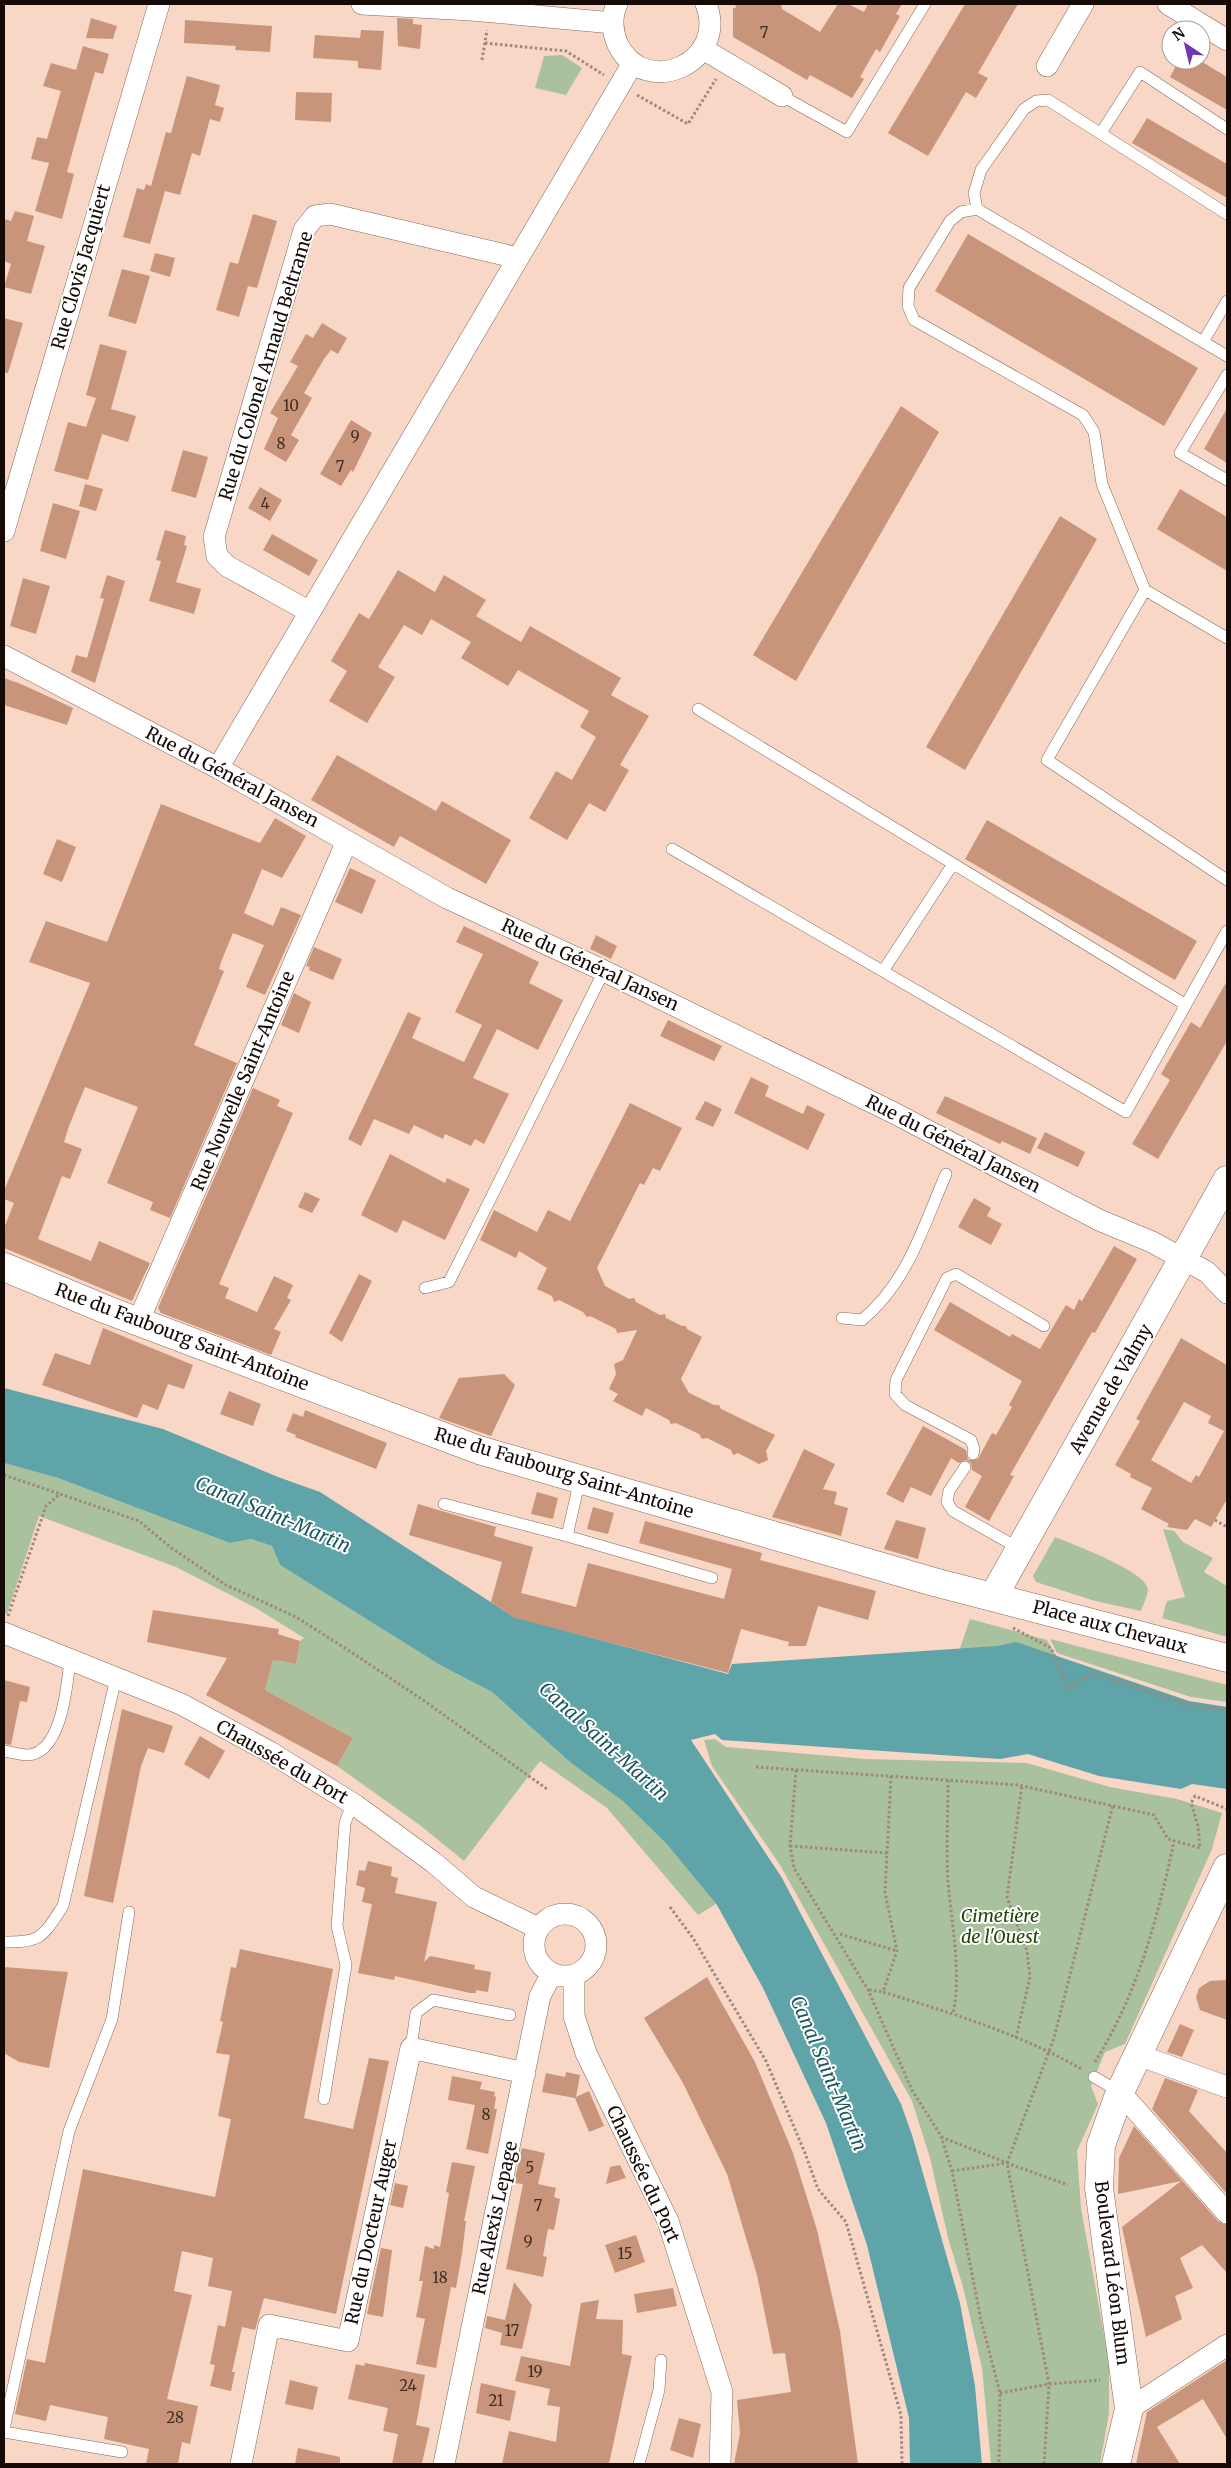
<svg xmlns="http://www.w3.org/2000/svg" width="1231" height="2468" font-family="Merriweather,serif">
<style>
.green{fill:#a9c29d}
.water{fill:#5ea4a8}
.building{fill:#c8957b;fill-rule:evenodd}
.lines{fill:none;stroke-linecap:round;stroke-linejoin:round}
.lane-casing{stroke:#836758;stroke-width:12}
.street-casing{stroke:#836758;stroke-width:22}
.secondary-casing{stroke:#836758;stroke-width:29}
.path{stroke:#9f877b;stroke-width:3;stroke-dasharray:2.5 2.5;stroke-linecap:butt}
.lane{stroke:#fff;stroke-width:11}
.street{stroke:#fff;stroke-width:21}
.secondary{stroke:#fff;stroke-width:28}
.labels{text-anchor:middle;stroke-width:4;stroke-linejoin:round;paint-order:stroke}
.number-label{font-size:15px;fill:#422d23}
.street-label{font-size:18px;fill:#150a06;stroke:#fff}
.park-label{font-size:18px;font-style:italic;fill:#224703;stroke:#fff}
.water-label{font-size:19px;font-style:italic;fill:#1b585b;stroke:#fff}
</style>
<rect width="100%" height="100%" fill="#f8d7c7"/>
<!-- green -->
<path class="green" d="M562 55 582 68 566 95 535 88 544 56Z
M4 1463 58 1478 230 1543 251 1539 272 1546 280 1565 440 1665 492 1692 571 1763 624 1802 667 1843 716 1904 698 1915 607 1808 540 1761 464 1861 421 1826 337 1766 353 1738 265 1690 273 1660 296 1664 300 1641 304 1638 256 1608 176 1567 39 1516 7 1614 4 1613Z
M1163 1529 1174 1531 1183 1542 1213 1558 1204 1572 1227 1586V1637L1162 1618 1167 1601 1185 1597Z
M1055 1537C1072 1544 1146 1571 1148 1589 1148 1595 1143 1605 1141 1611L1095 1601 1036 1582 1033 1576Z
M970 1619 1047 1640 1055 1654 1063 1684 956 1660Z
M1050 1639 1227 1685V1702L1191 1697 1057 1653Z
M715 1739 726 1747 866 1759 1027 1763 1110 1787 1177 1799 1222 1813 1212 1849 1125 2044 1105 2052 1091 2086 1098 2104 1077 2151 1081 2208 1109 2362V2413L1100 2464H991L982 2368 963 2287 948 2238 930 2158 912 2101 780 1865 712 1766 704 1740Z"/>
<!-- water -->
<path class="water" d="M4 1388 163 1429 278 1477 320 1492 514 1617 728 1674 732 1664 997 1646 1016 1642 1189 1701 1227 1707V1789L1192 1784 1181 1789 1099 1776 1028 1754 1000 1759 722 1740 715 1734 691 1740 782 1878 901 2104 912 2135 960 2303 975 2386 982 2464H910L909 2418 867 2245 826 2123 763 1988 717 1905 666 1843 624 1802 571 1763 492 1692 440 1665 280 1565 272 1546 251 1539 230 1543 58 1478 4 1463Z"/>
<!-- building -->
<path class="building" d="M735 4H781L782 9 820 32 838 4H848L864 12 868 4H902L896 14 900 16 880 52 876 49 860 77 864 79 852 98 810 75 807 80 733 37V8H736Z
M965 4H1018L978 73 988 78 976 98 966 92 928 156 888 133Z
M91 18 117 26 113 39 86 38Z
M397 18 413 19V24L422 25 420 49 398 46Z
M185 20 272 26 270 52 235 50 236 46 184 43Z
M361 30 384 31 381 70 358 68V61L313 58 315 35 360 38Z
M83 46 109 54 103 74 95 72 81 121 67 172 74 174 62 219 35 211 49 163 31 159 37 137 47 139 61 91 43 86 51 63 76 70Z
M1179 60H1199L1227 77V110L1170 77Z
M187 76 220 85 215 105 224 108 220 122 210 119 200 156 192 153 180 195 165 191 150 244 123 237 137 188 144 190 146 184 151 186 166 132 171 133Z
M296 92 332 93 331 122 295 120Z
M1147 118 1227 164V198L1132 143Z
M15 211 34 216 27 241 45 246 31 294 4 287 11 264 4 261V219L11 221Z
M253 214 277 221 257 288 248 286 239 317 216 310 230 262 238 264Z
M968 234 1198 368 1164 426 935 291Z
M155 253 175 258 170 277 150 271Z
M122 269 150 276 136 324 108 316Z
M4 318 23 323 8 373H4Z
M322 323 347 338 338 354 331 350 324 359 304 393 312 398 291 435 299 440 286 462 264 449 278 418 270 413 298 366 290 362 301 343 306 334 313 338Z
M100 344 127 351 111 409 136 416 128 442 102 434 88 480 54 471 68 422 86 427 96 398 86 395Z
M901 406 939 432 796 681 753 655Z
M1227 408V463L1204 449Z
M351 420 372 433 353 472 351 470 341 486 320 474Z
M183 450 208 457 196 498 171 491Z
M85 484 103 489 96 511 79 506Z
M260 487 282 500 270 521 248 508Z
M1180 489 1227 517V571L1157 529Z
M53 503 80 511 66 559 40 551Z
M1060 516 1097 539 965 770 926 747Z
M165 530 186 536 184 545 187 546 176 582 201 589 194 614 149 601 161 561 156 560Z
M272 534 318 560 309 576 263 550Z
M398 570 435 592 444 575 486 600 476 616 521 642 530 626 621 678 611 695 649 716 620 765 629 770 605 812 589 803 567 840 529 818 556 771 572 780 596 737 580 727 589 711 518 670 508 686 461 658 471 642 431 619 422 635 404 625 378 667 395 677 367 723 329 701 347 671 331 661 359 613 369 619Z
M107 575 125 581 95 683 71 672 76 655 87 658 104 599 100 598Z
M23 578 50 586 36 634 10 626Z
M4 678 21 684 73 708 67 725 4 705Z
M337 755 436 811 442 801 511 840 486 884 400 836 394 847 311 800Z
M161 804 260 843 275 818 306 836 282 878 262 869 244 913 273 926 281 907 301 915 265 995 246 987 264 945 233 933 221 962 219 969 224 971 194 1045 237 1063 170 1218 150 1210 153 1202 107 1183 138 1107 85 1087 69 1126 64 1142 82 1149 70 1179 62 1176 38 1239 91 1261 99 1241 150 1263 132 1301 4 1248V1228L14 1203 4 1199V1191L90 983 29 962 46 921 107 942Z
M987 820 1197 941 1175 980 965 859Z
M57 839 76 847 62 882 43 874Z
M350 868 376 880 362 914 335 902Z
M464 926 539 962 529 983 563 1000 538 1050 497 1029 473 1078 509 1094 484 1144 475 1139 471 1146 445 1134 443 1139 414 1125 409 1134 374 1119 361 1146 348 1139 408 1012 421 1018 412 1038 464 1062 482 1025 455 1012 483 954 456 942Z
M596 935 617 946 611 959 590 949Z
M314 947 342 959 333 980 309 970 310 967 306 966Z
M1227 981V1041L1158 1159 1132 1144 1170 1080 1161 1074 1191 1022 1200 1028Z
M294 993 311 1002 299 1033 281 1025Z
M668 1020 722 1046 714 1061 660 1036Z
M751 1077 769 1086 765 1096 803 1114 807 1105 825 1114 808 1150 734 1113Z
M253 1088 280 1100 277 1106 293 1113 219 1284 229 1288 225 1298 257 1312 274 1276 293 1285 287 1298 291 1300 274 1329 281 1332 271 1355 161 1313 158 1308Z
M945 1096 1037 1138 1030 1154 1002 1141 1000 1144 936 1113Z
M705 1101 722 1109 713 1127 695 1119Z
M630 1103 682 1128 660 1171 653 1168 644 1185 640 1183 597 1268 605 1286 629 1299 634 1298 636 1302 660 1315 665 1314 666 1318 682 1326H686L687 1329 702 1337 681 1379 689 1393 714 1405H719L721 1409 775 1435 766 1451 768 1460 759 1464 738 1453 733 1455 731 1450 707 1438 702 1439 699 1434 676 1423 671 1424 669 1420 646 1408 642 1416 613 1401 618 1394 609 1389 616 1374 614 1364 623 1360 637 1330 617 1333 616 1329 590 1316 587 1317 583 1312 559 1300 554 1302 552 1296 537 1289 547 1268 519 1251 516 1258 480 1240 494 1210 537 1232 548 1210 570 1221Z
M1045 1132 1085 1152 1078 1167 1037 1148Z
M390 1154 445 1183 447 1178 470 1189 445 1240 403 1220 397 1233 361 1215Z
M305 1192 320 1199 312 1213 298 1207Z
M974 1198 991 1208 987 1216 1002 1224 991 1245 958 1227Z
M1114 1246 1137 1259 1095 1333 1092 1332 1010 1475 1014 1476 989 1521 965 1507 982 1476 972 1470 971 1463 966 1460 959 1463 951 1458 931 1496 911 1487 903 1503 886 1494 923 1426 966 1450 968 1460 978 1459 992 1433 996 1435 1012 1407 1009 1405 1022 1381 934 1330 950 1302 1010 1337 1012 1334 1040 1349 1066 1305 1074 1310 1079 1299 1082 1301Z
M359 1274 372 1281 342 1342 329 1333Z
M103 1328 193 1365 184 1389 168 1384 158 1410 143 1404 137 1418 42 1385 55 1353 90 1365Z
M1181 1338 1227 1365V1499L1211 1527 1195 1519 1187 1530 1167 1527 1169 1524 1141 1509 1152 1488 1130 1477 1131 1474 1115 1465 1140 1421 1136 1419ZM1184 1402 1211 1416 1208 1423 1224 1431 1199 1477 1196 1475 1191 1483 1151 1460Z
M504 1374 515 1385 491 1436 439 1418 459 1378Z
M229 1391 261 1404 253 1426 220 1414Z
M305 1410 387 1443 376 1469 295 1437 296 1435 286 1431 293 1413 303 1417Z
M804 1449 835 1464 823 1489 837 1492 834 1504 848 1508 841 1536 772 1517Z
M537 1492 558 1498 553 1519 531 1514Z
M418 1504 496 1527 494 1536 533 1547 521 1593 576 1607 588 1563 724 1599 732 1569 639 1543 645 1521 762 1553 760 1560 876 1591 868 1620 818 1606 806 1646H788L789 1642 741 1629 728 1673 515 1618 491 1602 502 1562 409 1535Z
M593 1507 614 1513 608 1534 587 1529Z
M896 1520 926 1528 918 1559 884 1549Z
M153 1610 279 1629 278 1634 300 1641 296 1664 273 1660 265 1690 353 1738 337 1766 206 1695 227 1658 147 1642Z
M4 1680 30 1687 27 1702 20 1701 11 1745 4 1744Z
M122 1709 173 1726 164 1753 148 1748 141 1766 113 1903 84 1896Z
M200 1736 225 1751 209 1779 184 1764Z
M368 1861 392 1867 391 1876 398 1878 395 1893 437 1902 424 1962 430 1956 475 1965 474 1969 491 1972 488 1992 476 1990V1993H470L395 1976 394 1980 358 1973 372 1904 362 1902 365 1888 356 1885 359 1870 365 1871Z
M240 1949 333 1969 304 2118 353 2129 369 2058 389 2061 336 2314 264 2298 255 2330 242 2327 232 2372H235L231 2391 210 2386 215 2365 210 2364 218 2325 225 2327 232 2291 208 2286 213 2258 182 2251 174 2291 192 2295 167 2399 198 2406 190 2444 182 2442 178 2464H146L149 2449 104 2439 108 2417 50 2405 46 2421 15 2414 27 2359 45 2363 83 2169 215 2197 231 2119 218 2116 230 2055 216 2053 223 2022 220 2021 231 1967 236 1968Z
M4 1967 68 1972 49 2068 19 2062 4 2053Z
M707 1977 755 2062 793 2153 817 2230 840 2331 858 2464H734L740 2433 737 2400 791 2392 785 2353 773 2354 757 2275 727 2174 683 2083 644 2018Z
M1227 1980V2020L1200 2010 1196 1997 1199 1988 1210 1981Z
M1180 2024 1194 2030 1182 2057 1167 2052Z
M566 2072 580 2075 576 2097 589 2091 604 2126 589 2132 575 2098 542 2092 546 2073 565 2077Z
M452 2076 482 2082 480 2089 495 2092 494 2096 496 2097 494 2109H497L488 2154 466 2149 475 2105 448 2100Z
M1165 2078 1198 2090 1189 2111 1227 2153V2194L1152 2109Z
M1134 2126 1218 2221 1227 2225V2273L1202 2245 1180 2258 1193 2288 1175 2296 1182 2319 1146 2337 1122 2227 1181 2181 1118 2194 1119 2158Z
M522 2148 545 2153 538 2184 556 2188 554 2197 560 2199 554 2230 548 2229 543 2256 547 2257 543 2277 506 2269 523 2184 514 2183Z
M452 2162 475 2166 464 2221H466L462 2254 456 2288 451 2287 436 2368 416 2364 425 2319 416 2317 423 2281H419L425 2246 434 2249V2245L440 2247 449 2193 446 2192Z
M620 2165 626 2178 606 2184 610 2167Z
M395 2183 408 2186 403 2208 390 2205Z
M636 2235 645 2262 615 2273 605 2245Z
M381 2248 392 2250 383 2317 367 2314Z
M514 2282 532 2305 522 2349 500 2345 502 2333 485 2328 487 2316 505 2320Z
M673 2288 677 2306 637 2313 634 2294Z
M599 2300 596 2319 623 2320 622 2354 632 2356 609 2464H502L509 2431 556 2442 560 2407 547 2405 550 2389 515 2381 521 2356 570 2366 581 2303Z
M1227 2360V2439L1203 2399 1157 2427 1180 2464H1136L1147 2412Z
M365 2363 425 2375 416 2425 430 2428 422 2463 392 2464 398 2434 383 2431 388 2408 348 2399 356 2364 364 2366Z
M290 2380 318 2387 313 2410 285 2404Z
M481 2383 516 2391 510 2421 476 2413Z
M679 2418 701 2424 693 2458 670 2450Z
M298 2448 340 2457V2464H295Z"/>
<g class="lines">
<!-- lane casing -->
<g class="lane-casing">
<path id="lane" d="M782 96 847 132 925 4
M1101 133 1140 72 1227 129
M977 209 974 193 981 170 1024 109 1036 101 1048 100 1227 214
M1203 342 1227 301
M1227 375 1180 453 1227 480
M1145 590 1102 484 1094 432 1083 415 914 320 908 306 909 288 950 221 961 212 977 209 1227 356
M1227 638 1145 590 1047 760 1227 880
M698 709 1186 1005
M672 849 1126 1112 1227 931
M883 971 953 864
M425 1288 449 1282 604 971
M842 1318 862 1320C908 1282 923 1227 946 1174
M973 1454 974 1449 971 1440 905 1405 895 1394 896 1380 947 1278 956 1274 1044 1326
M965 1467 949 1491 947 1502 953 1511 1020 1549
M444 1504 567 1536 580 1479
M567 1536 712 1578
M4 1751C11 1752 20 1755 27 1755 62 1754 67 1685 70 1660
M4 1942C42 1943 43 1936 63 1906L116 1678
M411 2048 416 2013 433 2000 510 2015
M1094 2077 1120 2092
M324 2099 346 1965 337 1926 345 1823 352 1804
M4 2429 69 2131 112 2019 129 1912
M4 2432 122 2452
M639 2464 659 2390 661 2360"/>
</g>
<!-- street casing -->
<g class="street-casing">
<path id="street" d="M362 4 471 10 613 23
M617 4C611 16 612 32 618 45 646 100 729 62 706 4
M1168 4 1227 40
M703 49 782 96
M1047 66 1083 4
M4 531 159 4
M310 612 227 566 217 556 214 537 304 230 315 216 330 214 518 258
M4 656 218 768 447 898 598 968 892 1112 1099 1220 1152 1242 1207 1272 1227 1293
M218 768 633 63
M138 1322 347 841
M4 1633 181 1704 270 1752 355 1805 433 1862 474 1897 538 1928
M534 1945a31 31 0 1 1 62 0a31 31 0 1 1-62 0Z
M574 1975V2016L586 2053 668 2221 722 2392 720 2464
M1138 2055 1227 2087
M1120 2092 1227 2213
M1129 2409 1227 2345
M241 2464 269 2325 348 2341 411 2048 525 2073
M444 2464 540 1996 552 1973"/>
</g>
<!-- secondary casing -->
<g class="secondary-casing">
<path id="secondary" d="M4 1267 107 1310 479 1450 934 1582 1227 1658
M993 1597 1227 1180
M1116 2464 1129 2409 1099 2188 1101 2145 1120 2092 1227 1868"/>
</g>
<!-- path -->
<path class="path" d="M485 43 566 51 604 75
M482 60 487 30
M637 95 688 124 716 79
M4 1475 60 1494
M1215 1520 1227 1527
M8 1616 46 1506 60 1494 139 1521 170 1547 226 1585 296 1617 348 1650 423 1700 547 1789
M1013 1628 1051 1648 1068 1688 1092 1673 1188 1705 1227 1711
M756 1767 1018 1785 1154 1815 1168 1839 1200 1848 1198 1826 1191 1803 1195 1796 1227 1809
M796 1770 790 1846 794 1868 868 1990 912 2090 941 2136 952 2171 981 2320 1000 2393 999 2464
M891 1776 885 1892 897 1951 883 1992C951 2013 1021 2034 1083 2070
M948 1780C948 1813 946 1847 948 1880 951 1923 962 1971 953 2014
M790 1846 887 1853
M670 1907 693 1938 766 2061 805 2153 818 2189 846 2222 901 2415 902 2464
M840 1934 897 1951
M869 1990 883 1992
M1016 2038 1030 1977 1027 1951 1007 1897 1022 1785
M1095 2062C1137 1995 1158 1918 1174 1841
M941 2137 1005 2162
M952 2171 1007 2163 1068 2185
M1000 2393 1049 2384 1100 2380
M1044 2464 1049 2384 1007 2163 1054 2038 1113 1805"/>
<!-- lane -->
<use href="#lane" class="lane"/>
<!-- street -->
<use href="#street" class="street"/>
<!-- secondary -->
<use href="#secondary" class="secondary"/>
</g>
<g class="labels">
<!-- number labels -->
<g class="number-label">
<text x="764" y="38">7</text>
<text x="291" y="411">10</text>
<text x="355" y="442">9</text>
<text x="281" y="449">8</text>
<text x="340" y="472">7</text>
<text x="265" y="509">4</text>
<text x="486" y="2120">8</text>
<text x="530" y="2173">5</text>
<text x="538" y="2211">7</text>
<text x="528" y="2247">9</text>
<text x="625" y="2259">15</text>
<text x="440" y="2283">18</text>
<text x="512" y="2336">17</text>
<text x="535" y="2377">19</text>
<text x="408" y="2391">24</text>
<text x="496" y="2406">21</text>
<text x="175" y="2423">28</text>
</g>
<!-- street labels -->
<g class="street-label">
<text transform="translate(81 267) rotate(-74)" y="6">Rue Clovis Jacquiert</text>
<text transform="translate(266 366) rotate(-73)" y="6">Rue du Colonel Arnaud Beltrame</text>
<text transform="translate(232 777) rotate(28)" y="6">Rue du Général Jansen</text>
<text transform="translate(590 965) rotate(25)" y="6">Rue du Général Jansen</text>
<text transform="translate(243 1081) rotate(-67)" y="6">Rue Nouvelle Saint-Antoine</text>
<text transform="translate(953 1144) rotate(27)" y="6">Rue du Général Jansen</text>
<text transform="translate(182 1337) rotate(21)" y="6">Rue du Faubourg Saint-Antoine</text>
<text transform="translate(1111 1389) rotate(-60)" y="6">Avenue de Valmy</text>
<text transform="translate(564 1473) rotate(17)" y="6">Rue du Faubourg Saint-Antoine</text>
<text transform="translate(1110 1627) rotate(15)" y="6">Place aux Chevaux</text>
<text transform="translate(282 1762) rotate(30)" y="6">Chaussée du Port</text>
<text transform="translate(643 2174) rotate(65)" y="6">Chaussée du Port</text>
<text transform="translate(495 2218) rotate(-78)" y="6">Rue Alexis Lepage</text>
<text transform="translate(371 2232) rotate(-78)" y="6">Rue du Docteur Auger</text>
<text transform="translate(1112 2273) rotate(83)" y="6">Boulevard Léon Blum</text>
</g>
<!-- park labels -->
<g class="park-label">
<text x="1000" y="1922">Cimetière<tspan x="1000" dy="21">de l'Ouest</tspan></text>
</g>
<!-- water labels -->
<g class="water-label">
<text transform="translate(273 1514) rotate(23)" y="7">Canal Saint-Martin</text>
<text transform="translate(604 1741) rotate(42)" y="7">Canal Saint-Martin</text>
<text transform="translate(829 2073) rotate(67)" y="7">Canal Saint-Martin</text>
</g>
</g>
<!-- border -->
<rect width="1231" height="2468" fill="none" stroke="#150a06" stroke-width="10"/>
<!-- north arrow -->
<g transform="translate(1186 45) rotate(325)"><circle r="24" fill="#ffffff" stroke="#a19d9b"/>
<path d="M0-4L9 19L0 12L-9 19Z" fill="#7337ad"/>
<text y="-8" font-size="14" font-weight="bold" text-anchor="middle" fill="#150a06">N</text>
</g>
</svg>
